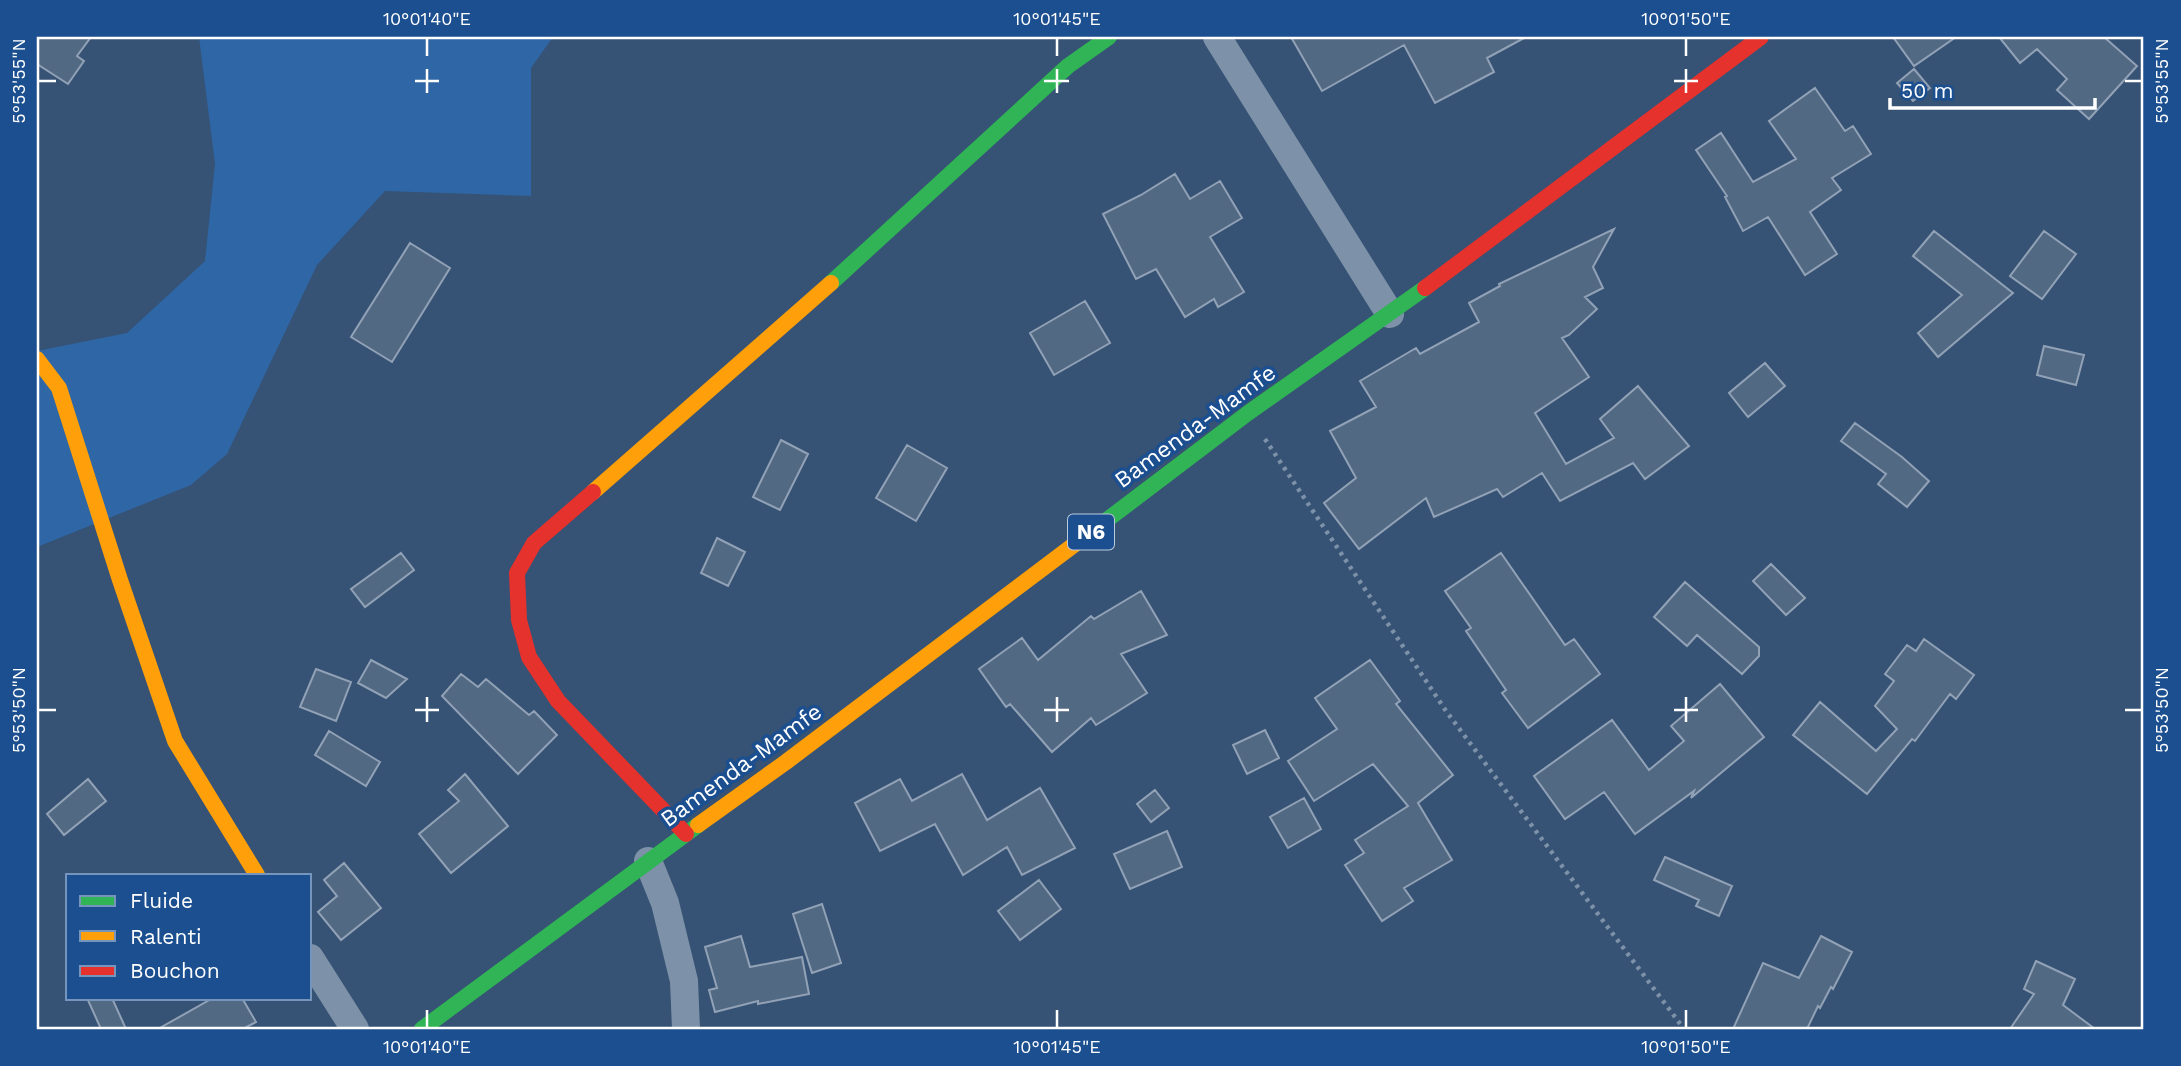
<svg xmlns="http://www.w3.org/2000/svg" width="2181" height="1066" font-family="'Work Sans',sans-serif">
<style>
.green{fill:#2f66a5}
.building{fill:#526984;stroke:#92a2b6;stroke-width:2}
.lines{fill:none;stroke-linecap:round;stroke-linejoin:round}
.path{stroke:#7d92a8;stroke-width:4.5;stroke-dasharray:3.5 5;stroke-linecap:butt}
.street{stroke:#7d92a8;stroke-width:28}
.fast{stroke:#30b455;stroke-width:16}
.slow{stroke:#ff9f0a;stroke-width:16}
.jam{stroke:#e5322d;stroke-width:16}
.ticks{fill:none;stroke:#fff;stroke-width:2.5}
.labels{text-anchor:middle;stroke-width:7;stroke-linejoin:round;paint-order:stroke}
.shield{fill:#1b4f8f;stroke:#bbcadd;stroke-width:2}
.shield-label{font-size:21px;font-weight:bold;fill:#fff}
.street-label{font-size:23px;fill:#fff;stroke:#1b4f8f}
.neatline{fill:none;stroke:#fff;stroke-width:2.5}
.ticks-label{font-size:18px;text-anchor:middle;fill:#fff}
</style>
<rect width="100%" height="100%" fill="#365274"/>
<!-- green -->
<path class="green" d="M199 37H553L531 68V196L385 191 317 265 227 454 191 485 37 547V351L127 333 205 261 215 164Z"/>
<!-- building -->
<path class="building" d="M37 37H91L77 56 84 61 68 84 37 64Z
M1291 37H1526L1487 58 1494 72 1435 103 1404 45 1322 91Z
M1893 37H1956L1914 66Z
M1999 37H2104L2137 66 2089 119 2057 90 2067 79 2037 49 2020 63Z
M1914 69 1930 88 1913 101 1897 83Z
M1815 88 1845 131 1853 126 1871 154 1832 178 1841 190 1810 212 1837 254 1805 275 1768 217 1743 231 1725 197 1727 196 1696 150 1721 133 1753 182 1796 159 1769 121Z
M1175 174 1190 199 1220 181 1242 218 1210 237 1244 292 1218 307 1214 299 1185 317 1156 269 1136 279 1103 214 1141 195Z
M1614 229 1593 267 1603 288 1585 297 1597 309 1569 335 1562 338 1589 377 1535 413 1566 464 1614 438 1600 419 1638 386 1689 446 1645 479 1633 463 1560 501 1542 473 1503 497 1497 489 1434 517 1426 498 1359 549 1324 503 1356 478 1330 431 1376 407 1360 381 1416 348 1420 354 1479 322 1469 303 1500 286 1499 284Z
M1934 231 2013 293 1938 357 1918 333 1962 295 1913 256Z
M2044 231 2076 254 2042 299 2010 276Z
M410 243 450 268 392 362 351 337Z
M1085 301 1110 343 1054 375 1030 333Z
M2044 346 2084 355 2076 385 2037 375Z
M1765 363 1785 386 1748 417 1729 393Z
M1855 423 1902 457 1929 481 1907 507 1878 484 1886 474 1841 441Z
M781 440 808 454 780 510 753 497Z
M907 445 947 468 916 521 876 498Z
M717 538 745 552 728 586 701 573Z
M401 553 414 570 365 607 351 589Z
M1501 553 1565 645 1574 639 1600 674 1528 728 1502 693 1506 690 1466 631 1471 628 1445 591Z
M1771 564 1805 598 1786 615 1753 581Z
M1685 582 1759 647V656L1742 674 1697 635 1687 646 1654 617Z
M1141 591 1167 635 1121 654 1147 693 1096 725 1091 718 1052 752 1010 704 1006 707 979 669 1022 638 1038 660 1091 616 1094 619Z
M1924 639 1974 675 1956 699 1950 694 1915 741 1912 739 1867 794 1793 735 1820 702 1876 751 1897 729 1875 706 1894 681 1885 674 1907 645 1916 651Z
M371 660 407 679 386 698 358 683Z
M1370 660 1400 701 1396 704 1453 775 1418 803 1452 860 1404 888 1413 901 1382 921 1345 865 1364 853 1355 840 1408 806 1373 764 1314 801 1288 761 1337 729 1315 698Z
M316 669 351 682 336 721 300 707Z
M461 674 478 687 486 679 529 715 534 711 557 735 518 774 442 696Z
M1720 684 1764 737 1691 798 1694 791 1635 834 1604 792 1565 819 1534 776 1612 720 1649 770 1684 741 1671 726Z
M1265 730 1279 758 1247 774 1233 745Z
M329 731 380 762 366 786 315 755Z
M465 774 508 826 451 873 419 834 459 801 448 790Z
M962 774 987 820 1040 788 1075 848 1022 875 1007 847 963 875 935 824 880 851 855 803 900 779 912 801Z
M88 779 106 801 64 835 47 814Z
M1155 790 1169 808 1151 822 1137 804Z
M1304 798 1321 829 1288 848 1270 817Z
M1167 831 1182 867 1130 889 1114 854Z
M1665 857 1732 886 1719 916 1696 906 1699 900 1654 880Z
M344 863 381 908 341 940 318 912 337 896 324 880Z
M1039 880 1061 909 1020 940 998 911Z
M822 904 841 963 812 973 793 914Z
M741 936 750 967 802 957 809 994 758 1004V1001L715 1012 709 990 717 988 705 947Z
M1821 936 1852 952 1833 989 1831 987 1820 1008 1818 1006 1807 1029H1733L1763 963 1799 978Z
M2036 961 2075 979 2063 1005 2095 1029H2010L2034 994 2024 989Z
M87 998H112L126 1029H101Z
M213 998H242L256 1022 243 1029H158Z"/>
<g class="lines">
<!-- path -->
<path class="path" d="M1265 439 1446 711 1684 1029"/>
<!-- street -->
<path class="street" d="M1217 37 1390 314
M648 861 665 903 684 981 686 1029
M310 958 355 1029"/>
<!-- fast -->
<path class="fast" d="M831 283 1068 66 1109 37
M1095 529 1248 413 1425 288
M422 1029 698 825"/>
<!-- slow -->
<path class="slow" d="M37 359 59 388 120 580 175 741 257 875
M593 492 831 283
M698 825 786 762 1095 529"/>
<!-- jam -->
<path class="jam" d="M1425 288 1761 37
M593 492 534 543 517 573 519 620 529 657 558 701 686 834"/>
</g>
<!-- ticks -->
<path class="ticks" d="M427 38V56M1057 38V56M1686 38V56M427 69V93M1057 69V93M1686 69V93M38 81H56M415 81H439M1044 81H1069M1674 81H1698M2125 81H2142M427 697V722M1057 697V722M1686 697V722M38 710H56M415 710H439M1044 710H1069M1674 710H1698M2125 710H2142M427 1010V1028M1057 1010V1028M1686 1010V1028"/>
<g class="labels">
<!-- shield labels -->
<rect class="shield" x="1068" y="514.5" width="46" height="35" rx="5"/>
<g class="shield-label">
<text x="1091" y="539">N6</text>
</g>
<!-- street labels -->
<g class="street-label">
<text transform="translate(1195 426) rotate(-36)" y="8">Bamenda-Mamfe</text>
<text transform="translate(741 765) rotate(-36)" y="8">Bamenda-Mamfe</text>
</g>
</g>
<!-- border -->
<rect width="2181" height="1066" fill="none" stroke="#1b4f8f" stroke-width="77"/>
<!-- legend -->
<rect x="66" y="874" width="245" height="126" fill="#1b4f8f" stroke="#7695bc" stroke-width="2"/>
<rect x="80" y="896" width="35" height="10" fill="#30b455" stroke="#7695bc" stroke-width="2"/>
<text x="130" y="908" font-size="21" fill="#ffffff">Fluide</text>
<rect x="80" y="931" width="35" height="10" fill="#ff9f0a" stroke="#7695bc" stroke-width="2"/>
<text x="130" y="944" font-size="21" fill="#ffffff">Ralenti</text>
<rect x="80" y="966" width="35" height="10" fill="#e5322d" stroke="#7695bc" stroke-width="2"/>
<text x="130" y="978" font-size="21" fill="#ffffff">Bouchon</text>
<!-- scale -->
<path d="M1890 98v10h205v-10" fill="none" stroke="#ffffff" stroke-width="3.5"/>
<text x="1901" y="98" font-size="21" fill="#ffffff" stroke="#1b4f8f" stroke-width="5" paint-order="stroke">50 m</text>
<rect x="38" y="38" width="2104" height="990" class="neatline"/>
<g class="ticks-label">
<text x="427" y="25">10°01'40"E</text>
<text x="1057" y="25">10°01'45"E</text>
<text x="1686" y="25">10°01'50"E</text>
<text transform="translate(19 81) rotate(-90)" y="6">5°53'55"N</text>
<text transform="translate(2162 81) rotate(-90)" y="6">5°53'55"N</text>
<text transform="translate(19 710) rotate(-90)" y="6">5°53'50"N</text>
<text transform="translate(2162 710) rotate(-90)" y="6">5°53'50"N</text>
<text x="427" y="1053">10°01'40"E</text>
<text x="1057" y="1053">10°01'45"E</text>
<text x="1686" y="1053">10°01'50"E</text>
</g>
</svg>
